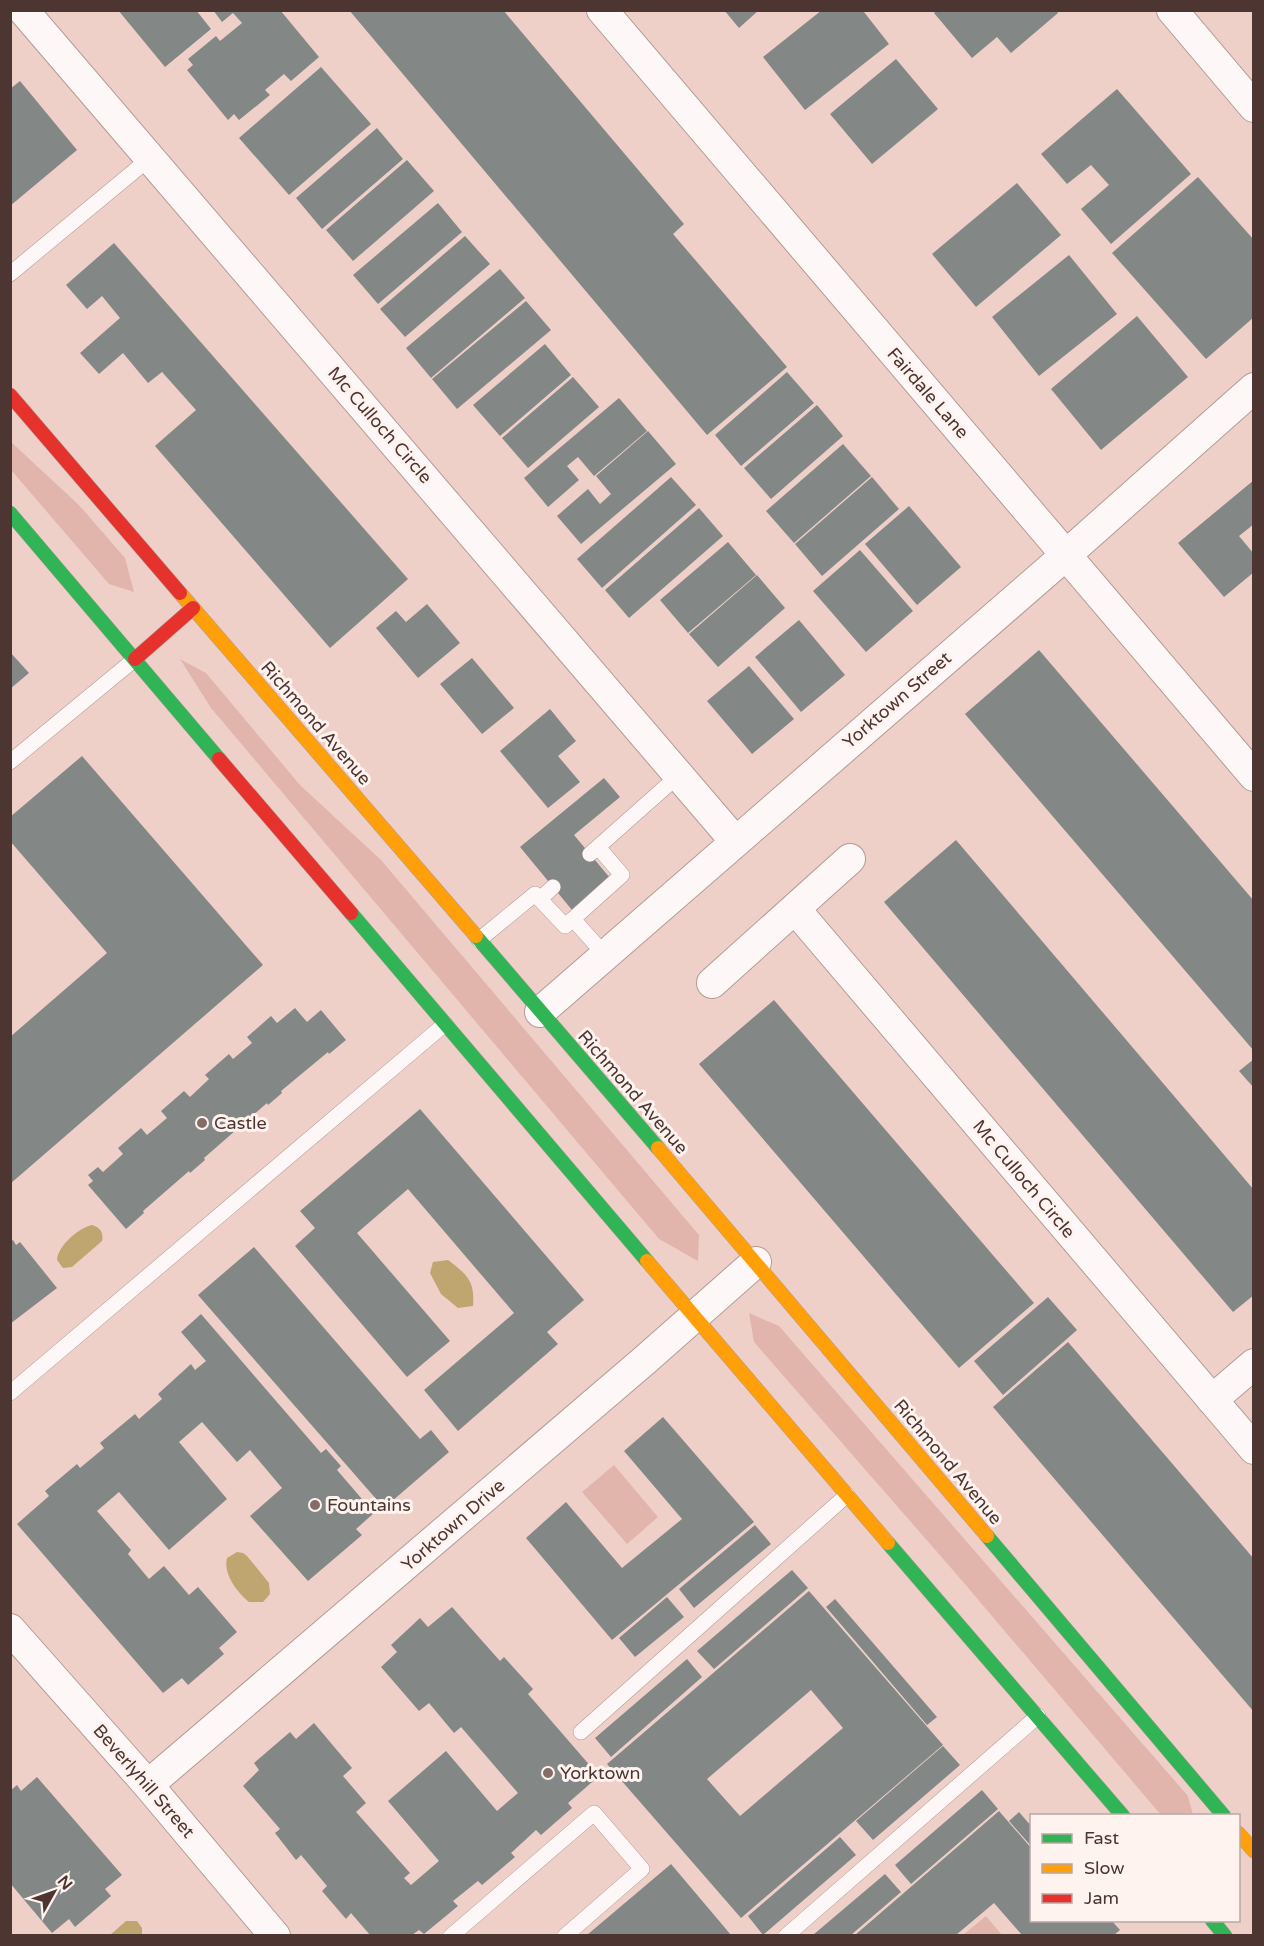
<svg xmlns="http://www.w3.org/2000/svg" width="1264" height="1946" font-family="'Varela Round',sans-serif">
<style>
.green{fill:#e1b5ac}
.water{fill:#bfa56f}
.building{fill:#838786;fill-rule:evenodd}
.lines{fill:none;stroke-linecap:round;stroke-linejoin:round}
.lane-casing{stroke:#b29b95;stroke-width:16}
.street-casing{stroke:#b29b95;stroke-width:32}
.fast-casing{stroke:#b29b95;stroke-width:15}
.slow-casing{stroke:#b29b95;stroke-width:15}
.jam-casing{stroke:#b29b95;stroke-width:15}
.lane{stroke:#fdf8f7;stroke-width:15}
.street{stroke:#fdf8f7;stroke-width:30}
.fast{stroke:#30b455;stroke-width:14}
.slow{stroke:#ff9f0a;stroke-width:14}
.jam{stroke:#e5322d;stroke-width:14}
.poi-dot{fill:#866c67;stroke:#fff3f0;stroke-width:2}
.labels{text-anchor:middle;stroke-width:6;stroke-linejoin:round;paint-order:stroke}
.street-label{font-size:18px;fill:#4d3632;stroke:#fff3f0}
.poi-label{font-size:18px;fill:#4d3632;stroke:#fff3f0;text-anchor:start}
</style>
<rect width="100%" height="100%" fill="#efd0c9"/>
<!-- green -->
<path class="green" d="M11 442 79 505 125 558 134 592 109 584 11 470Z
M180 659 206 673 300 785 381 860 699 1235 698 1261 659 1239 211 708Z
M749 1313 779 1326 1188 1796 1193 1815H1161L958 1576 754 1342Z
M614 1465 658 1517 627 1544 582 1492Z
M986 1916 1002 1935H963Z"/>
<!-- water -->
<path class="water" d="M92 1225C100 1227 104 1233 102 1241L72 1267 63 1268 57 1260C58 1246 78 1228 92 1225Z
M448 1260C467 1275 475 1280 473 1306L458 1308 441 1294 430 1273 433 1262Z
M237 1552 243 1553 247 1556 269 1583 270 1594 263 1602H249C237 1592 223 1574 227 1558Z
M126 1921H137L142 1928V1935H110Z"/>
<!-- building -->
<path class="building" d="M118 10H196L211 29 165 67Z
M213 10H280L319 57 291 81 284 74 265 90 270 95 239 120 234 114 228 120 187 70 193 65 188 59 216 36 220 41 242 23 233 13 222 22Z
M349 10H503L684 224 673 234 787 367 707 435Z
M724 10H759L739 28Z
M822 10H865L864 12 889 44 805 110 763 57Z
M938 10H1056L1058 13 1011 53 997 37 972 58 934 13Z
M896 59 938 109 872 164 830 114Z
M321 67 371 124 289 195 239 138Z
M20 81 77 150 10 206V89Z
M1117 89 1191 174 1111 244 1081 209 1109 185 1091 165 1067 184 1041 154Z
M377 128 403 159 322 229 296 198Z
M407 160 434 191 353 261 326 230Z
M1198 177 1254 240V317L1206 359 1112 253Z
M1017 183 1061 235 976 307 932 254Z
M438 203 462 232 378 304 353 275Z
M465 236 490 264 405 337 380 309Z
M114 243 408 579 330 648 155 446 196 410 162 372 148 383 123 353 99 374 80 353 120 318 102 296 87 309 66 285Z
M1069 255 1117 314 1039 376 992 317Z
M500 269 525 298 431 378 406 348Z
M526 301 551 330 457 409 432 379Z
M1137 316 1188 377 1101 450 1051 389Z
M545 344 571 375 500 436 473 405Z
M787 372 814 403 741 466 715 435Z
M573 377 599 407 528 468 502 438Z
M619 398 647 431 594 476 578 457 567 466 579 480 548 507 524 478Z
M817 405 843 436 771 499 744 468Z
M648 431 676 464 581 544 557 516 588 489 600 504 611 494 596 476Z
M843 444 871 476 794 543 766 511Z
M671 477 696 505 602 588 577 559Z
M872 477 899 509 822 576 795 544Z
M1254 480V524L1239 536 1254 554V572L1224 597 1178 543Z
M909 506 961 567 917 605 865 544Z
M699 508 723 536 629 618 605 590Z
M728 542 756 575 688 633 660 600Z
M860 550 913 611 866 652 813 591Z
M757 575 785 608 718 667 689 634Z
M427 604 460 643 418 678 376 628 396 611 406 622Z
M799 620 845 675 801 712 755 657Z
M1039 650 1254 901V1051L965 714Z
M10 652 29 673 10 689Z
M472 658 514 708 482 734 440 684Z
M749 666 794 719 752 754 707 701Z
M550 709 576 741 558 756 580 782 548 808 500 751Z
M82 756 263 965 10 1184V1037L107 953 10 841V817Z
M604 778 620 797 574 835 610 878 572 910 520 847Z
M956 840 1254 1190V1295L1233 1312 884 902Z
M774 1000 1034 1303 959 1368 699 1064Z
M295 1008 307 1022 321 1010 346 1040 329 1054 328 1052 281 1091 282 1093 268 1105 267 1103 204 1158 205 1160 190 1173 189 1171 143 1211 144 1213 126 1229 88 1185 93 1181 88 1175 98 1167 103 1172 123 1154 118 1148 141 1128 147 1135 167 1118 161 1111 184 1091 190 1097 209 1079 205 1075 229 1054 233 1059 252 1043 247 1037 271 1016 277 1023Z
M1254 1059V1088L1239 1071Z
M420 1109 584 1300 547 1332 558 1344 458 1431 424 1390 514 1313 408 1189 357 1233 450 1341 407 1377 295 1246 315 1228 300 1211Z
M13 1240 16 1245 20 1242 57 1288 10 1324V1242Z
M254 1247 420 1439 431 1430 449 1452 384 1508 198 1295Z
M1048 1297 1077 1330 1003 1395 974 1361Z
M201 1314 321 1453 326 1449 341 1466 337 1470 374 1513 356 1529 362 1535 308 1581 250 1516 282 1488 250 1450 237 1462 202 1422 179 1442 227 1499 169 1550 119 1492 97 1511 131 1550 128 1554 149 1579 164 1566 189 1595 198 1587 237 1632 219 1648 224 1654 188 1685 182 1678 163 1693 17 1524 49 1496 45 1491 77 1464 80 1468 104 1448 100 1443 135 1414 139 1419 162 1399 158 1394 191 1364 195 1370 206 1361 181 1332Z
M1068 1342 1254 1559V1712L993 1407Z
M663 1417 754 1522 612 1640 526 1538 566 1502 622 1568 682 1519 624 1451Z
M755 1525 771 1544 694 1608 679 1589Z
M792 1570 808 1588 714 1669 697 1651Z
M809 1591 943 1745 741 1918 607 1764ZM811 1690 843 1728 740 1816 707 1779Z
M667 1597 684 1617 635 1657 619 1638Z
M835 1599 937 1717 927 1725 826 1607Z
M452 1607 500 1661 504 1657 533 1689 528 1694 599 1776 568 1803 572 1808 541 1835 536 1830 511 1853 515 1857 482 1885 478 1881 453 1901 458 1906 424 1934 419 1930 412 1935H370L351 1913 346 1919 322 1891 327 1886 301 1855 296 1860 275 1833 280 1829 243 1786 259 1770 254 1763 290 1732 296 1739 314 1723 352 1768 343 1776 366 1803 356 1812 410 1873 404 1878 411 1885 439 1861 388 1801 446 1751 497 1811 518 1793 461 1727 454 1733 429 1703 419 1711 381 1667 397 1652 391 1645 420 1618 428 1627Z
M687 1659 702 1677 611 1757 595 1738Z
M943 1746 960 1765 873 1840 856 1821Z
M37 1777 122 1875 105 1889 111 1896 75 1927 69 1919 52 1933 10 1883V1791L17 1785 21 1791Z
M982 1790 998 1809 911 1884 895 1865Z
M999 1811 1032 1849V1920H1111L1120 1930 1114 1935H1022L994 1903 956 1935H855Z
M1019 1812 1032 1827V1847L1009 1821Z
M840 1837 856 1855 763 1935 748 1916Z
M671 1864 731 1935H587Z
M885 1874 901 1892 851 1935H813Z"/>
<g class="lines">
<!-- lane casing -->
<g class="lane-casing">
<path id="lane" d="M10 274 150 158
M10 762 135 659
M590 854 679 775
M540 899 553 887
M573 919 622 875 598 847
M479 940 535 894 565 926 573 919 605 955
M10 1393 445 1024
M581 1732 847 1495
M451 1936 594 1813 642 1869 565 1936
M786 1936 1038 1716"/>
</g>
<!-- street casing -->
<g class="street-casing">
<path id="street" d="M23 10 735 841
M602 10 1254 776
M1172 10 1254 107
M795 909 1254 1449
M712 983 850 859
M540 1012 1066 555 1254 388
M1212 1400 1254 1364
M10 1629 148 1785 275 1936
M148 1785 645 1360 756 1262"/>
</g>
<!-- fast casing -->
<g class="fast-casing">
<path id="fast" d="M10 513 219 759
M351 913 647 1261
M476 936 658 1148
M987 1536 1224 1816
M888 1543 1123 1816
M1212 1920 1225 1936"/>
</g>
<!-- slow casing -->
<g class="slow-casing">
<path id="slow" d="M180 593 476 936
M658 1148 987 1536
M647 1261 888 1543
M1238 1833 1254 1851"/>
</g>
<!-- jam casing -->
<g class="jam-casing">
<path id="jam" d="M10 395 180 593
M135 659 193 608
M219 759 351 913"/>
</g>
<!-- lane -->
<use href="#lane" class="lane"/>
<!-- street -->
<use href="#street" class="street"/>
<!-- fast -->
<use href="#fast" class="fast"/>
<!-- slow -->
<use href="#slow" class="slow"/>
<!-- jam -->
<use href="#jam" class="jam"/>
</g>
<!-- markers -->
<g class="poi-dot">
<circle cx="202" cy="1123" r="6"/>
<circle cx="315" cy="1505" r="6"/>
<circle cx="548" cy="1773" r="6"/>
</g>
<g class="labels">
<!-- street labels -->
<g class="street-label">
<text transform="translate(928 393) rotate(49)" y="6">Fairdale Lane</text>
<text transform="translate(380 425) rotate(49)" y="6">Mc Culloch Circle</text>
<text transform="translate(897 700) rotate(-41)" y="6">Yorktown Street</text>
<text transform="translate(316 723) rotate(49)" y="6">Richmond Avenue</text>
<text transform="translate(633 1092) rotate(49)" y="6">Richmond Avenue</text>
<text transform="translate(1024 1179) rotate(50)" y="6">Mc Culloch Circle</text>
<text transform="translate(948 1462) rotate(50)" y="6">Richmond Avenue</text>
<text transform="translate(453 1525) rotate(-41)" y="6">Yorktown Drive</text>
<text transform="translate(144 1781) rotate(49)" y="6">Beverlyhill Street</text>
</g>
<!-- poi labels -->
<g class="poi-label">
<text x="214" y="1129">Castle</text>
<text x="327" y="1511">Fountains</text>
<text x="560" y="1779">Yorktown</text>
</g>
</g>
<!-- border -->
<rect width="1264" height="1946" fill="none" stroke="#4d3632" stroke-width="24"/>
<!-- legend -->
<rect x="1030" y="1814" width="210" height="108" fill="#fff3f0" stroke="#b8a7a4" stroke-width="1.5"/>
<rect x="1042" y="1834" width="30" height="9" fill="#30b455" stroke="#b8a7a4" stroke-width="1.5"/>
<text x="1084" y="1844" font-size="18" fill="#4d3632">Fast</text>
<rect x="1042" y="1864" width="30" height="9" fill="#ff9f0a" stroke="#b8a7a4" stroke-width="1.5"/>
<text x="1084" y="1874" font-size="18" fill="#4d3632">Slow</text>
<rect x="1042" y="1894" width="30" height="9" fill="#e5322d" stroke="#b8a7a4" stroke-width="1.5"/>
<text x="1084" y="1904" font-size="18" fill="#4d3632">Jam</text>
<!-- north arrow -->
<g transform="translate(54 1892) rotate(50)" stroke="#fff3f0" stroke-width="4.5" paint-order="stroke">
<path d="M0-4.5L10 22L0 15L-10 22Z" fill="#4d3632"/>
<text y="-9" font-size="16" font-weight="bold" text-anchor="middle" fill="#4d3632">N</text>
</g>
</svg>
